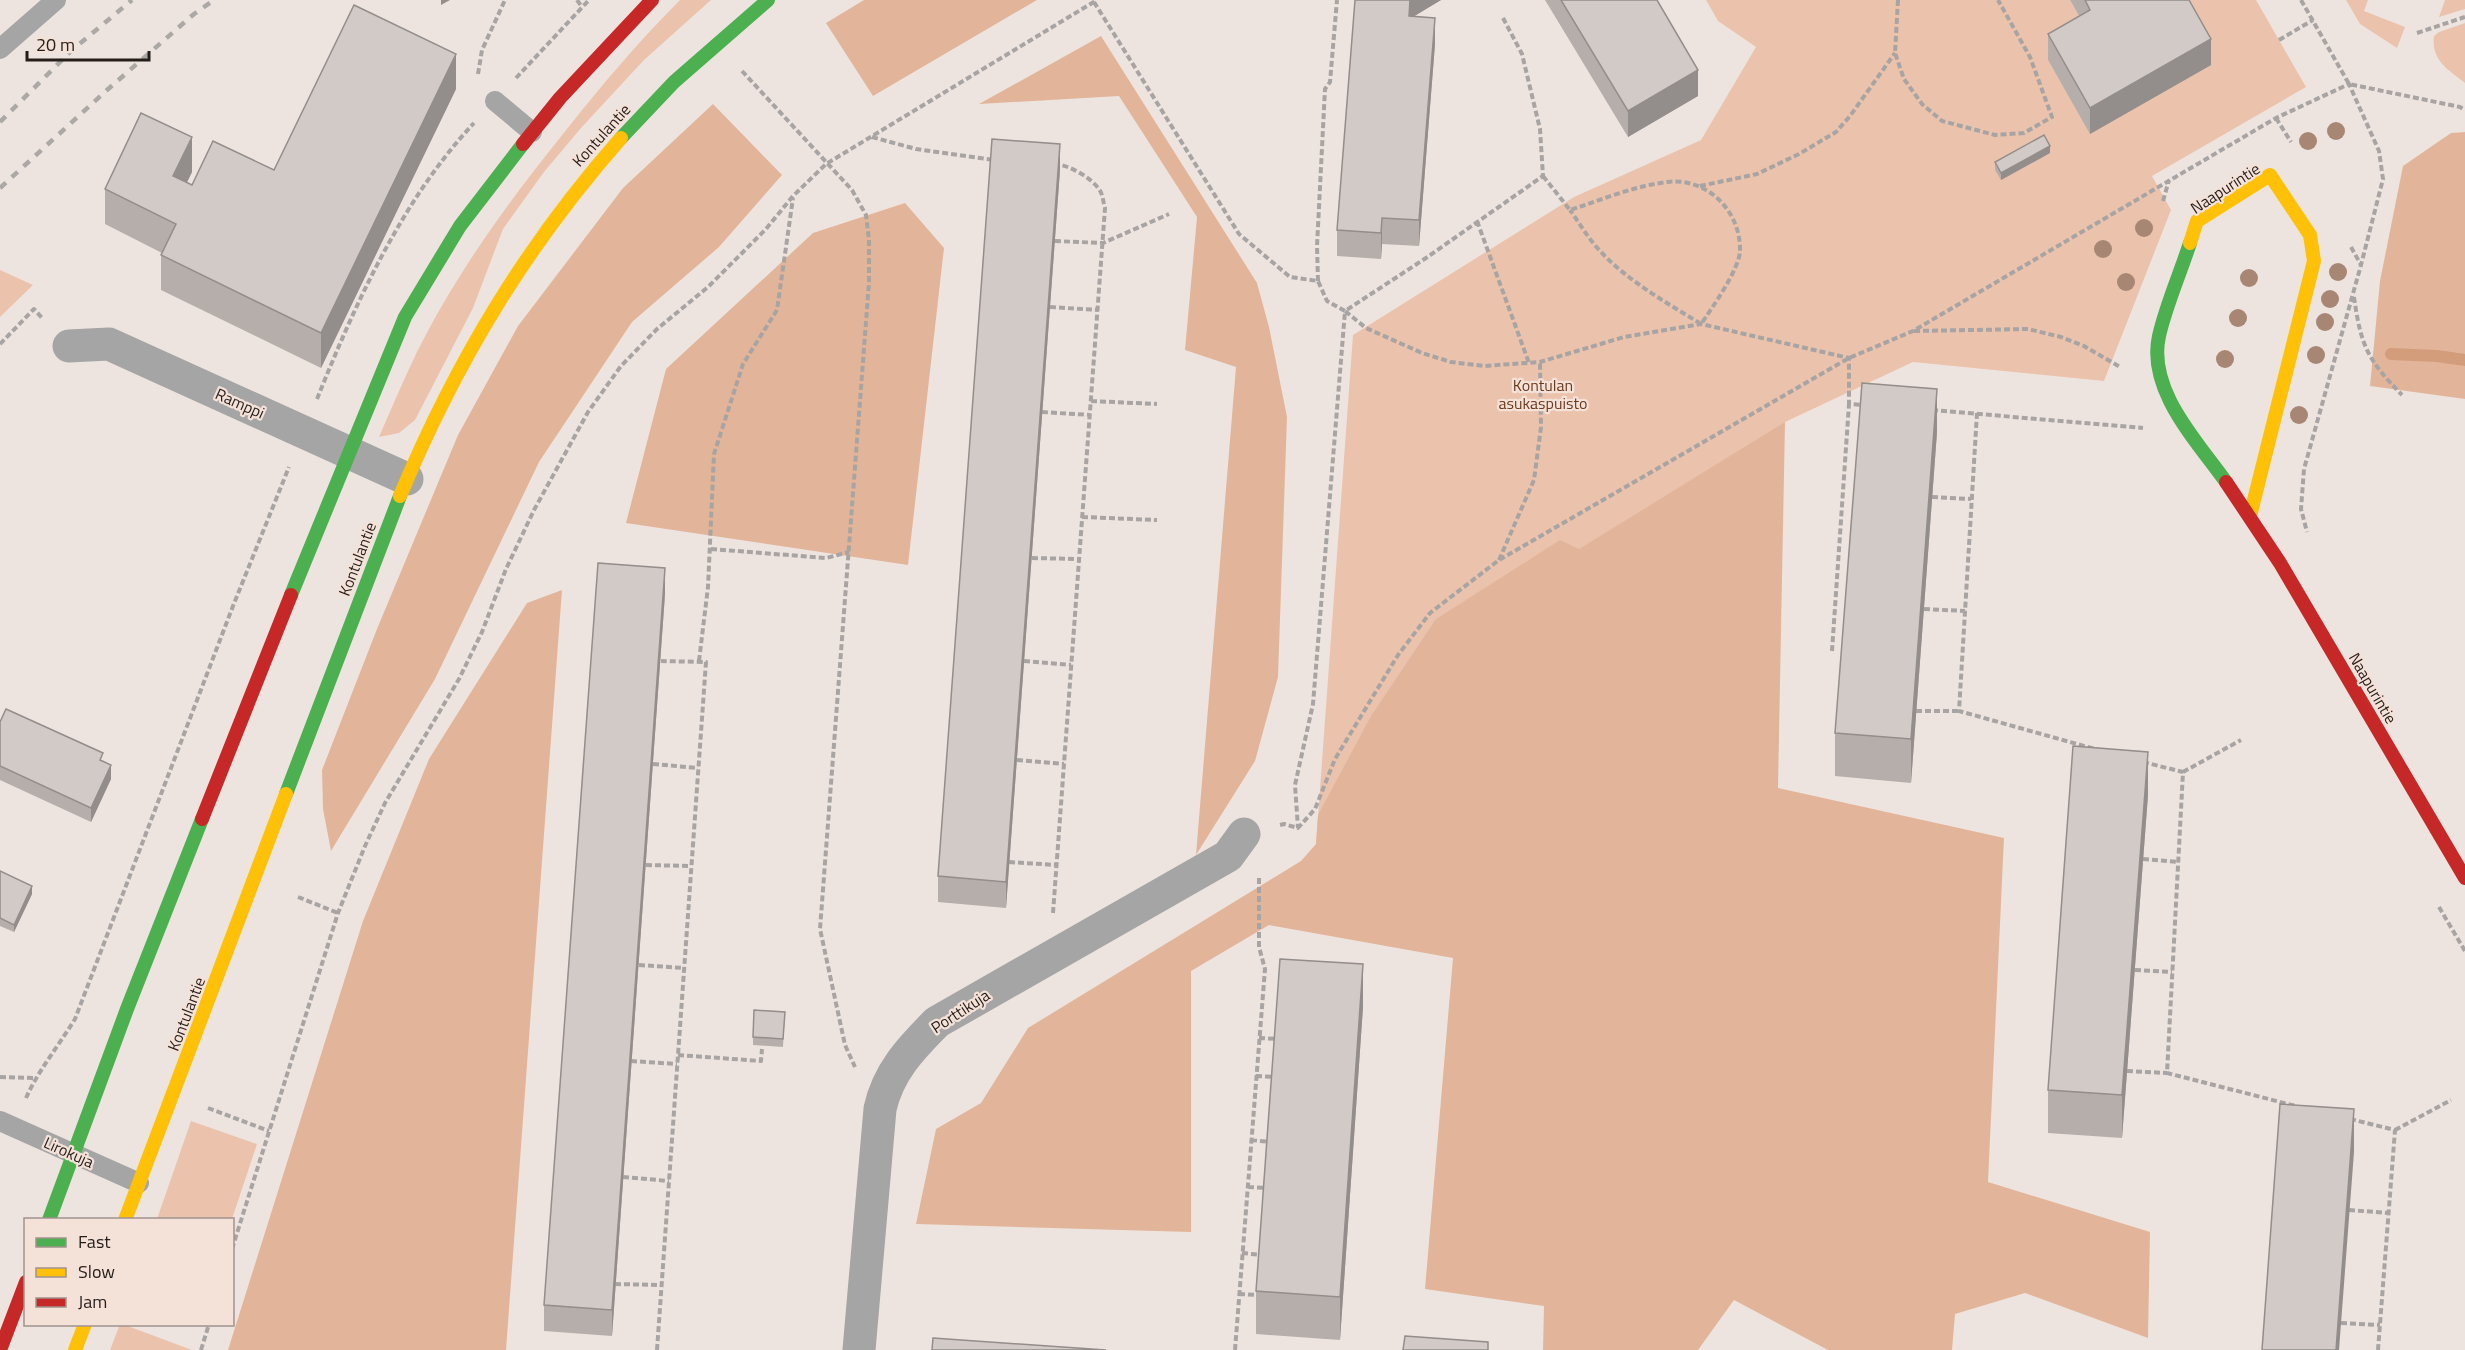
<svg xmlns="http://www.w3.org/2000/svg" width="2465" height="1350" font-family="'Titillium Web',sans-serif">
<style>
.green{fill:#ebc3ad}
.forest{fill:#e2b59a}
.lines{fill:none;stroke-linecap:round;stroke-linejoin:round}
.stream{stroke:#d39d7c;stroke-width:12}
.path{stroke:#a8a4a3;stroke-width:4;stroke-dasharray:6 3;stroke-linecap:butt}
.lane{stroke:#a5a5a5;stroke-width:20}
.street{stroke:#a5a5a5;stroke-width:33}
.fast{stroke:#4caf50;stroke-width:14}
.slow{stroke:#ffc107;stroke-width:14}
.jam{stroke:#c62828;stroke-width:14}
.rail{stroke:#aba8a6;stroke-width:4.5;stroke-dasharray:8 8;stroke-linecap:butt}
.tree{fill:#a78774}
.wall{fill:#b5aeaa}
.shaded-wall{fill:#938d8b}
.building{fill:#d2cac6;stroke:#938d8b;stroke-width:1.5}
.labels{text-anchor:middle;stroke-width:4.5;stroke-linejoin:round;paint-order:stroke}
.street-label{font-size:16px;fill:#241d1a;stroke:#f4e2d9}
.park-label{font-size:16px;fill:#6d3b1c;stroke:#f4e2d9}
</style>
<rect width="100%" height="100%" fill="#eee4df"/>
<!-- green -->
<path class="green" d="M680 0H711L644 60 581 128 544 172 503 229 473 308 415 420 399 433 379 437C391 409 403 381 416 354 455 275 508 202 563 134 600 87 638 42 680 0Z
M1706 0H2070L2090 36 2048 60 2091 134 2173 0H2256L2306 87 2152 176 2171 210 2104 381 1913 362 1785 422 1316 844 1353 335 1574 197 1701 140 1756 47 1718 21Z
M2346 0H2368L2364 11 2405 27 2397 48 2360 24Z
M2445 0H2465V9L2439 17Z
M2465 23V83C2447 69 2431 60 2434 36L2439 32Z
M0 270 33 285 0 317Z
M191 1121 257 1144 232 1219H157Z
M120 1324 125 1325 192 1350H110Z"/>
<!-- forest -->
<path class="forest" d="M864 0H1037L873 96 826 23Z
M1101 36 1257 283 1269 327 1287 417 1278 677 1255 761 1196 855 1236 367 1185 350 1197 217 1119 96 979 104Z
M713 104 782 175 719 247 632 322 539 462 435 679 331 851 323 809 322 770 377 629 458 435 518 326 623 188Z
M2465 132V399L2370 386 2380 281 2403 166 2451 133Z
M905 203 944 248 908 565 626 523 666 369 813 233Z
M1785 422 1778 788 2004 838 1988 1182 2150 1232 2148 1338 2025 1293 1955 1314 1952 1350H1828L1734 1300 1698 1350H1543L1544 1306 1425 1289 1453 958 1269 925 1191 971V1232L916 1224 936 1129 981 1103 1028 1028 1301 861 1316 844 1318 815 1371 716 1436 619 1560 540 1579 549Z
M562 590 506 1350H228L363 921 429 759 527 603Z"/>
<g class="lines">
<!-- stream -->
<path class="stream" d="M2391 354 2437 356 2465 360"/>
<!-- path -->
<path class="path" d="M577 0 582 7
M1898 0 1895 53 1904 79 1922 104 1942 121 1995 135 2024 133 2052 117 2030 57 1998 0
M2301 0 2349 84 2460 107 2465 110
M1094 2 1239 234 1290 277 1318 281 1327 301 1345 311 1313 704 1295 785 1298 828
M1503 18 1522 54 1540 129 1543 176 1426 258 1345 311 1366 328 1422 353 1451 362 1484 366 1540 362 1624 337 1701 324 1849 358V404L1865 405
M2417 33 2465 17
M2279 40 2313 20
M742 71 852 190 866 215 869 240V282L820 929 845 1045 855 1067
M478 74 482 50 505 0
M516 78 589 0
M2276 118 2291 142
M872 137 916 149 994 160
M1543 176 1570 210C1601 200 1634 186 1667 182 1707 177 1741 211 1740 251 1739 270 1712 308 1701 324 1664 301 1622 278 1594 244 1585 233 1578 221 1570 210
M1700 186 1757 174 1799 154 1836 132 1850 116 1895 53
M2163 201 2169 180
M1477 221 1529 363
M1055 241 1103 243 1169 214
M2351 247 2361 265
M1318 281 1317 246 1325 89 1330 82 1337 0
M2354 297C2361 346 2367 359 2402 395
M1050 307 1098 310
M1914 331 2028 329 2061 337 2084 346 2120 367
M0 344 34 309 43 319
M317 399C356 302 402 200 474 123
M1091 401 1157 404
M1932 410 2143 428
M1042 412 1090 415
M1977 413 1959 711 2095 749
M1932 497 1971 499
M1082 517 1157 520
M711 549 826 558 849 552
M1032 558 1079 559
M1499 560 1534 480 1541 427 1540 362
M1924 609 1965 611
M1832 651 1849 404
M699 661 708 587 714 454 743 364 777 310 793 198
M1024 661 1071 665
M1916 711H1959
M1017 760 1064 764
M2143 762 2183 772 2167 1073 2296 1106
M653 764 698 768
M2183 772 2241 740
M1280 825 1284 824 1298 828 1315 809 1335 759 1398 655 1430 613 1499 560 1849 358 1913 331 2276 118 2349 84 2379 151 2383 179 2361 265 2304 469 2301 509 2307 532
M2143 859 2178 862
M1009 862 1056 865
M646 865 691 866
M298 897 338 913
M2439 907 2465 951
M1053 913 1105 208C1103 202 1103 194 1099 189 1090 177 1069 165 1055 164
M639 965 684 968
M2135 970 2172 972
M1259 1038 1277 1039
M678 1055 761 1061 762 1049
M631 1061 677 1064
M2127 1071 2167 1073
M1256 1076 1275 1077
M0 1077 35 1078
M26 1098C38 1071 59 1045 75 1019L233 606 289 467
M208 1108 269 1131
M2350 1119 2395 1130 2378 1350
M2395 1130 2451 1100
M1251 1140 1270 1142
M623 1177 669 1181
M1248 1187 1267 1188
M2349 1210 2389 1213
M232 1249 338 913 365 846 385 803 459 679 482 632 506 569 534 510 588 412 621 366 657 329 708 287 766 229 793 196 826 164 1097 0
M1242 1253 1262 1255
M615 1284 662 1285
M1239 1294 1259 1295
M2341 1323 2380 1325
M201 1350 209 1324
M657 1350 706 662 661 661
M1235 1350 1265 969 1259 947V876"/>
<!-- lane -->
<path class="lane" d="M0 49 56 0
M495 101 532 132
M0 1121 139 1183"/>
<!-- street -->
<path class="street" d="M69 346 109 344 407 479
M859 1350 880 1109C888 1072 911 1048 937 1022L1228 856 1244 834"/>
<!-- fast -->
<path class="fast" d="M621 138 674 82 768 0
M2190 243C2180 274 2166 305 2159 336 2147 390 2197 441 2226 482
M291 595 405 317 460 226 523 144
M286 794 400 496
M49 1220 127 1009 202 819"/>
<!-- slow -->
<path class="slow" d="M2190 243 2197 221 2270 175 2310 235 2314 261 2250 516
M400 496C456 362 525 247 621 138
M125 1220 286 794
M75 1350 85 1324"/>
<!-- jam -->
<path class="jam" d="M523 144 560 98 652 0
M2226 482 2280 563 2465 878
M202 819 291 595
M0 1350 26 1282"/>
<!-- rail -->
<path class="rail" d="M0 122 71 51 132 0
M0 188 107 90 194 14 214 0"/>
</g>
<!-- trees -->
<g class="tree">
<circle cx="2336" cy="131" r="9"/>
<circle cx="2308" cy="141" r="9"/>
<circle cx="2144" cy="228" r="9"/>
<circle cx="2103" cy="249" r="9"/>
<circle cx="2338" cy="272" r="9"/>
<circle cx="2249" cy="278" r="9"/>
<circle cx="2126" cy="282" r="9"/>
<circle cx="2330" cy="299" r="9"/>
<circle cx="2238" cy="318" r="9"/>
<circle cx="2325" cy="322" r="9"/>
<circle cx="2316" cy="355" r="9"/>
<circle cx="2225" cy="359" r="9"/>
<circle cx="2299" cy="415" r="9"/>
</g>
<!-- wall -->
<path class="wall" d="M1355 0H1441L1413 17 1435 44 1419 246 1382 244 1381 259 1337 256V230Z
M1545 0H1657L1698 96 1628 137Z
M2070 0H2189L2211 65 2090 134 2048 60V34L2079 16Z
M456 89 321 368 161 290V255L162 253 105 224V189L192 172 187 182 192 185 274 170Z
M2050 153 2001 180 1995 170V162Z
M1060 170 1006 908 938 902V876Z
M1937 432 1911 783 1835 776V733Z
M665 594 612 1336 544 1331V1305Z
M0 722 103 761 111 779 91 822 0 780Z
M2148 795 2122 1138 2048 1133V1090Z
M0 871 32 894 14 932 0 926Z
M1363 1007 1340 1340 1256 1334V1291Z
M785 1012 783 1047 753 1045V1037Z"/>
<!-- shaded-wall -->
<path class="shaded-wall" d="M441 0H450L441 5Z
M1410 0H1441L1411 18 1409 16Z
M1435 18V44L1419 246V220Z
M2211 39V65L2090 134V108Z
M456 54V89L321 368V333Z
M1698 70V96L1628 137V111Z
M192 137V172L173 211V176Z
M1060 144V170L1006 908V882Z
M2050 146V153L2001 180V173Z
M1382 218V244L1381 259V233Z
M1937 389V432L1911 783V739Z
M665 568V594L612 1336V1310Z
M2148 752V795L2122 1138V1095Z
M111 765V779L91 822V808Z
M32 886V894L14 932V925Z
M1363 964V1007L1340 1340V1297Z
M2354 1109V1152L2339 1350H2336Z"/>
<!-- building -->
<path class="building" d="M1355 0H1410L1409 16 1435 18 1419 220 1382 218 1381 233 1337 230Z
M1561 0H1657L1698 70 1628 111Z
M2085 0H2189L2211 39 2090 108 2048 34 2090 10Z
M354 5 456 54 321 333 161 255 176 224 105 189 141 113 192 137 173 176 192 185 213 141 274 170Z
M2044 135 2050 146 2001 173 1995 162Z
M992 139 1060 144 1006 882 938 876Z
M1862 383 1937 389 1911 739 1835 733Z
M598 563 665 568 612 1310 544 1305Z
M6 709 103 753 100 760 111 765 91 808 0 766V722Z
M2073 746 2148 752 2122 1095 2048 1090Z
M0 871 32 886 14 925 0 918Z
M1280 959 1363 964 1340 1297 1256 1291Z
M754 1010 785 1012 783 1039 753 1037Z
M2280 1104 2354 1109 2336 1350H2262Z
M1405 1336 1488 1342V1350H1403Z
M933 1338 1106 1350H932Z"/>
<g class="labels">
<!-- street labels -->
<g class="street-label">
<text transform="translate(601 135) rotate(-48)" y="6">Kontulantie</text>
<text transform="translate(2225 188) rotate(-33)" y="6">Naapurintie</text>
<text transform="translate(240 403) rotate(24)" y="6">Ramppi</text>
<text transform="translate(357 559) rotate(-69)" y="6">Kontulantie</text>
<text transform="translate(2373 688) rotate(60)" y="6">Naapurintie</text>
<text transform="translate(960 1011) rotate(-33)" y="6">Porttikuja</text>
<text transform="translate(186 1014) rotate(-69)" y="6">Kontulantie</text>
<text transform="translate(69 1152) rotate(24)" y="6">Lirokuja</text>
</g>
<!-- park labels -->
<g class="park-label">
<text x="1543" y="391">Kontulan<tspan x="1543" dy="18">asukaspuisto</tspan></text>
</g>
</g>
<!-- legend -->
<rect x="24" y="1218" width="210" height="108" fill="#f4e2d9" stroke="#a1938d" stroke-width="1.5"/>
<rect x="36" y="1238" width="30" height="9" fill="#4caf50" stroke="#a1938d" stroke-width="1.5"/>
<text x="78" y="1248" font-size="18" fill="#241d1a">Fast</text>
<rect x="36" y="1268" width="30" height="9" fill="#ffc107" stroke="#a1938d" stroke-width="1.5"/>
<text x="78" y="1278" font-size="18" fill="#241d1a">Slow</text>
<rect x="36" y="1298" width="30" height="9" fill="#c62828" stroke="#a1938d" stroke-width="1.5"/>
<text x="78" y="1308" font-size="18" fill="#241d1a">Jam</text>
<!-- scale -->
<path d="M27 51v9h122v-9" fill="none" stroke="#241d1a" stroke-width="3"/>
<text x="36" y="51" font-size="18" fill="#241d1a" stroke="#f4e2d9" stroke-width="4.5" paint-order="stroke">20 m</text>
</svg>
